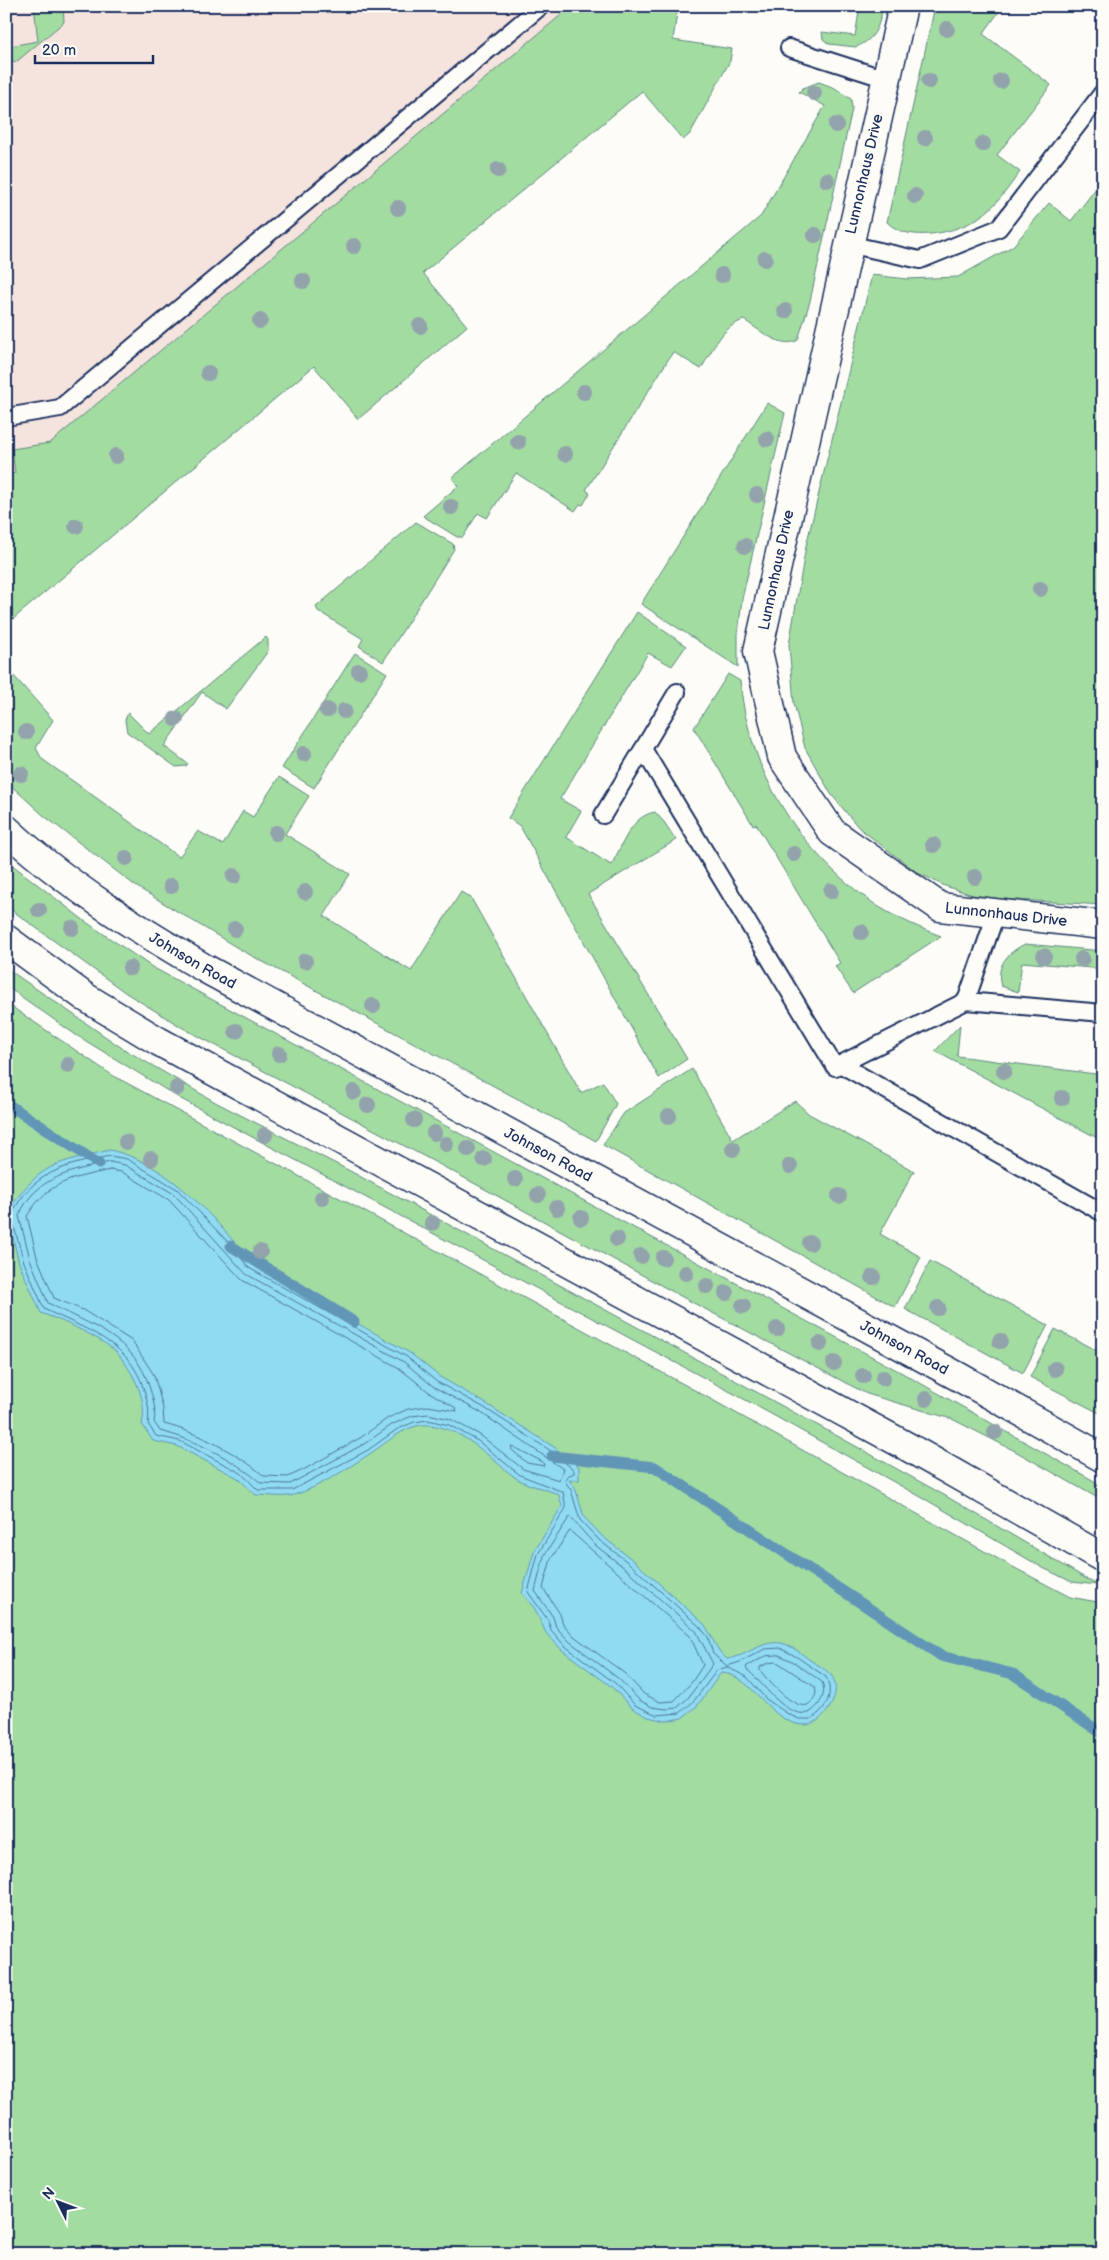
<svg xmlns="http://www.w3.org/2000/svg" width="1109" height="2260" font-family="'Balsamiq Sans',sans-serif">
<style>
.built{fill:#f5e3de}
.green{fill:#a3dca1;stroke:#5f8680}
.water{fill:#91dbf2;stroke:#6296b7}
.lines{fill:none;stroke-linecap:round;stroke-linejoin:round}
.shore{stroke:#4a7499;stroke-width:1}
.stream{stroke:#6296b7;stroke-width:11}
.lane-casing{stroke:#1b2f5e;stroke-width:20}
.street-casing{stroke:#1b2f5e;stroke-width:31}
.secondary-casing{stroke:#1b2f5e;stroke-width:31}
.lane{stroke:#fdfcf7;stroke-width:16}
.street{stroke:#fdfcf7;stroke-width:28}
.secondary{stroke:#fdfcf7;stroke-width:28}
.tree{fill:#93a3ac}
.labels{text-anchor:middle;stroke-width:5;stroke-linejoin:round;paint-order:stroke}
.street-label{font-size:15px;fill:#1b2f5e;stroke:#fdfcf7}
</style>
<rect width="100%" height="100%" fill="#fdfcf7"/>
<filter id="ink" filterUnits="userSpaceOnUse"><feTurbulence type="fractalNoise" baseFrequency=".02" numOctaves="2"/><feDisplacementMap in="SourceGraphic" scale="10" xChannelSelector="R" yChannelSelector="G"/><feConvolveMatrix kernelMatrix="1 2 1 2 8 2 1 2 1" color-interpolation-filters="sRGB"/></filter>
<g filter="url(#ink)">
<!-- built -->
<path class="built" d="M6 6H567L561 15 50 444 12 449 15 473 6 475Z"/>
<!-- green -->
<path class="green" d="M34 6H63L64 22 16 62 12 61 7 51 10 46 38 41Z
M567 6H678L673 40 732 49 730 61 690 134 683 140 642 91 423 273 467 326 369 410 358 419 314 366 6 625V475L15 473 12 449 50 443 561 15Z
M860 6H883C879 26 876 39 856 47L829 44 823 39 822 32 855 36Z
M935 6H1003L983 34 1051 85 997 155 1020 172C1008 188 996 207 978 218 956 233 908 244 887 222Z
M819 82 835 88 851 99 852 109 810 301 798 340C782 350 758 329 744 320 722 326 712 351 701 369L673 352 586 490 590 493 583 505 580 504 575 511 516 473 487 518 478 513 463 537H457L423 516 458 486 452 478 761 216 825 106 799 92 803 88Z
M1103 179V467L1100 469 1099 484 1103 493V905L1002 899 973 895 945 886 918 873 859 828 831 794 805 748 794 703 789 645 806 546 872 275 907 279 958 277 1013 246 1049 203 1071 221Z
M767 403 785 413 742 599 738 634V667L641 604Z
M416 522 453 544 454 549 383 662 359 646 363 639 318 611 316 607Z
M637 612 686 646 672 666 648 653 560 799 581 811 566 837 611 865C623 846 630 816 655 812L664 822 676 840 588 894 687 1059 659 1078 520 826 508 818Z
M266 637 268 640V651L226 709 202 692 164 746 188 764 186 766 176 767 127 732 125 720 128 713 149 734Z
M355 653 387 673 314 788 282 768Z
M6 667 53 720 36 748 42 759 179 857 198 831 223 845 243 811 253 817 279 777 309 796 285 834 350 874 324 916 411 971 461 892 471 898 581 1093 603 1082 616 1104 596 1141 241 950 137 887 43 815 6 781Z
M728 674 740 681C742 694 743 709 747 722 765 798 814 864 879 907 899 919 920 928 941 936L853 993 835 966 840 963 756 824 753 825 694 728Z
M6 860 86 922 152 967 904 1374 1103 1486V1501L1015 1451 952 1419 867 1394 686 1299 459 1175 183 1028 126 993 6 906Z
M1025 944 1103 951V969L1022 962 1018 992 1001 986C995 966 1008 952 1025 944Z
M6 968 122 1048 217 1103 350 1171 841 1438 944 1495 1097 1585 1072 1582 1043 1568 930 1502 742 1398 181 1099 76 1035 6 986Z
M6 1003 112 1075 698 1392 1011 1566 1070 1597 1103 1603V2254H6Z
M960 1025 957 1056 1103 1075V1141L935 1051Z
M692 1069 733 1140 795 1101 809 1114 914 1171 880 1234 921 1257 895 1307 603 1145 624 1113Z
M930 1261 1048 1325 1023 1373 905 1309Z
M1055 1329 1103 1354V1415L1030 1377Z"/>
<!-- water -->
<path class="water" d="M110 1150C168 1162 216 1219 252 1264L410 1353 440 1377 485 1403 554 1447 579 1467V1480H569L575 1487 584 1517 603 1537 633 1560 704 1624C714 1638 714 1648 727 1659 746 1657 761 1640 781 1643 791 1645 802 1654 810 1660 816 1664 824 1668 829 1673 840 1683 835 1701 827 1711 821 1718 816 1724 806 1725 769 1726 754 1674 721 1673L697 1706 682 1718 666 1721 648 1717 632 1708 612 1687 562 1650 546 1633 535 1609 522 1593 534 1552 562 1506 559 1495C546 1488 527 1486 516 1478 490 1459 464 1428 429 1425 407 1423 388 1442 371 1453 348 1468 320 1487 294 1495 283 1498 267 1495 256 1495L238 1478 177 1446 153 1441 142 1424C148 1401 134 1373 118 1354 105 1339 61 1320 41 1313L19 1263 7 1213C39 1163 56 1163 110 1150Z"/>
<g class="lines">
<!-- shore -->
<path class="shore" d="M110 1156 127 1159 177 1189 230 1244 249 1268 407 1357 437 1382 483 1407 551 1451 574 1470V1473L567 1476 565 1481 571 1490 580 1520 599 1540 630 1564 700 1627 708 1637 713 1654 727 1666 740 1662 765 1649 780 1648 797 1657 826 1677C834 1694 827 1709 811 1719H799L788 1714 766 1699 747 1677 727 1667 717 1670 693 1702 680 1713 657 1715 635 1705 615 1683 565 1646 551 1630 548 1620 528 1592 538 1554 566 1508 563 1492 520 1475 478 1441 449 1425 428 1420 414 1422 396 1430 368 1450 292 1490H258L241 1473 180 1441 156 1436 148 1424C150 1411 148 1403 144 1390 130 1341 84 1329 44 1309L24 1262 11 1216C32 1171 66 1165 110 1156Z
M110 1162 125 1165 174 1194 246 1274 404 1362 434 1387 480 1412 563 1469 559 1480 523 1469 480 1435 450 1419 428 1414 412 1416 393 1424 364 1444 290 1484 261 1483C233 1459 196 1440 160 1431L154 1422C156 1410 154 1401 150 1389 136 1338 90 1325 48 1303L30 1259 19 1216C35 1176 73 1171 110 1162Z
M110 1170 122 1172 169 1200 242 1280 399 1368 429 1392 456 1408 457 1411 428 1406 408 1409 388 1418 360 1438 305 1469 288 1477 264 1476C239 1454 197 1432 164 1424L163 1408 154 1375 132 1341 83 1310 54 1298 37 1257 27 1216C50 1180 71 1179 110 1170Z
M512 1446 543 1462 544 1466 527 1463 512 1450Z
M570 1517 595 1545 626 1569 696 1631 713 1664 688 1698 677 1708 666 1709 652 1707 639 1700 619 1679 569 1641 556 1627 553 1617 535 1591 544 1556Z
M570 1531 690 1636 703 1665 692 1682 674 1701 660 1702 644 1694 624 1673 574 1636 563 1624 560 1614 543 1588 551 1559Z
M779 1655 794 1662 822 1682C827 1694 820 1706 809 1713 783 1718 763 1681 746 1669L747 1666 766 1656Z
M777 1662 815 1687 816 1693C815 1697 811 1704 807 1705 794 1710 766 1679 760 1670V1667L769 1663Z"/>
<!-- stream -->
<path class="stream" d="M6 1103 99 1164
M231 1246 354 1322
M552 1456 655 1467 941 1656 1013 1674 1103 1734"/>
<!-- lane casing -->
<g class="lane-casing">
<path id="lane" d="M789 48 886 79
M848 244 920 260 999 228 1103 92
M6 417 60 408 541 6
M677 692 643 749 835 1067 966 1001 996 914
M603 815 643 749
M966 1001 1103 1013
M840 1064 1103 1213"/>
</g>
<!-- street casing -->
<g class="street-casing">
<g id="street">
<path id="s1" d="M903 6 758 651 782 757 832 832 940 907 1103 925"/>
</g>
</g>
<!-- secondary casing -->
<g class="secondary-casing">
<g id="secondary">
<path id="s2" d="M6 829C65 884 136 928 206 969L959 1377 1103 1458"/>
<path d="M6 939 85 997 158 1041 908 1447 1103 1558"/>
</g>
</g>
<!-- lane -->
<use href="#lane" class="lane"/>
<!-- street -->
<use href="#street" class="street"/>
<!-- secondary -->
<use href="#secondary" class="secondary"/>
</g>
<!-- trees -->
<g class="tree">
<circle cx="947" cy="29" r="8"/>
<circle cx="929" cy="81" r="8"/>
<circle cx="1001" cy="81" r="8"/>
<circle cx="814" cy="93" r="8"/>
<circle cx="836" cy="125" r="8"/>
<circle cx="925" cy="138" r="8"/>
<circle cx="983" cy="144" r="8"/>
<circle cx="498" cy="170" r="8"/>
<circle cx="827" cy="180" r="8"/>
<circle cx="915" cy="196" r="8"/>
<circle cx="398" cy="208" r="8"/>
<circle cx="815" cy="235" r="8"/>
<circle cx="354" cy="246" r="8"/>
<circle cx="765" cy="259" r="8"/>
<circle cx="722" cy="275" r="8"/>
<circle cx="303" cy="281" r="8"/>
<circle cx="785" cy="311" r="8"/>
<circle cx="260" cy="321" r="8"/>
<circle cx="420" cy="326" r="8"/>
<circle cx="208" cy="373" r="8"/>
<circle cx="584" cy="392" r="8"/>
<circle cx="767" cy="439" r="8"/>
<circle cx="518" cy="442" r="8"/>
<circle cx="565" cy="454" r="8"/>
<circle cx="116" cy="456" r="8"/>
<circle cx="757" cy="495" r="8"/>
<circle cx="451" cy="507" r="8"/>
<circle cx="76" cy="526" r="8"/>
<circle cx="745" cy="546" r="8"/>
<circle cx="1040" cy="589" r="8"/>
<circle cx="359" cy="671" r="8"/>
<circle cx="327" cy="710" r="8"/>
<circle cx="344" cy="711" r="8"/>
<circle cx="176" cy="719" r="8"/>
<circle cx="26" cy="732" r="8"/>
<circle cx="304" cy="754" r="8"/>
<circle cx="21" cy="774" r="8"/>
<circle cx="276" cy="833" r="8"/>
<circle cx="933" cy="845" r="8"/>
<circle cx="794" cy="854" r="8"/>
<circle cx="126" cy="858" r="8"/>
<circle cx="234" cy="876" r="8"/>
<circle cx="975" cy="877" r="8"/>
<circle cx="171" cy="886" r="8"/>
<circle cx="831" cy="891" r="8"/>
<circle cx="305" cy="892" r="8"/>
<circle cx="39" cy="910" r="8"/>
<circle cx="72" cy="928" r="8"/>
<circle cx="235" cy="929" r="8"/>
<circle cx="861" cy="932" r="8"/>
<circle cx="1044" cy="956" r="8"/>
<circle cx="1082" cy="959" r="8"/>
<circle cx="305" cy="961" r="8"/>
<circle cx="130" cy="968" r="8"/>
<circle cx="373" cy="1006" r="8"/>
<circle cx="236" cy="1031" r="8"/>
<circle cx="279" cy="1054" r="8"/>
<circle cx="68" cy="1065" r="8"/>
<circle cx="1004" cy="1071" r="8"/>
<circle cx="177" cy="1088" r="8"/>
<circle cx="354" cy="1092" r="8"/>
<circle cx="1062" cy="1098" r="8"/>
<circle cx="368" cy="1105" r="8"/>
<circle cx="669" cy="1116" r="8"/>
<circle cx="414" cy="1120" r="8"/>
<circle cx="434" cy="1133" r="8"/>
<circle cx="265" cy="1135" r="8"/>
<circle cx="126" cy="1142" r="8"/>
<circle cx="446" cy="1144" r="8"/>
<circle cx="468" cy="1149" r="8"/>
<circle cx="733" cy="1149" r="8"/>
<circle cx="151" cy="1159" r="8"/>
<circle cx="484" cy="1159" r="8"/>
<circle cx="790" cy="1166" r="8"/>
<circle cx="515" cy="1179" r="8"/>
<circle cx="538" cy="1195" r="8"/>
<circle cx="839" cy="1196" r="8"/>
<circle cx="322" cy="1198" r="8"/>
<circle cx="557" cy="1208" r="8"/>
<circle cx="581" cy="1218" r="8"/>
<circle cx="432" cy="1223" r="8"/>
<circle cx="617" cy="1239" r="8"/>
<circle cx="810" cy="1243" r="8"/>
<circle cx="260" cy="1252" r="8"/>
<circle cx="641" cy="1256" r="8"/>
<circle cx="663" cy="1258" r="8"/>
<circle cx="686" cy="1273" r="8"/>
<circle cx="873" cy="1277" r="8"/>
<circle cx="707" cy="1286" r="8"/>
<circle cx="726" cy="1293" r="8"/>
<circle cx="743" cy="1306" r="8"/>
<circle cx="938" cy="1308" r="8"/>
<circle cx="777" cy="1329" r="8"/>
<circle cx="1000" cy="1341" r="8"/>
<circle cx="820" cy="1344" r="8"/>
<circle cx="834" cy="1363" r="8"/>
<circle cx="1055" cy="1369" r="8"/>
<circle cx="863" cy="1376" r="8"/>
<circle cx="883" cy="1378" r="8"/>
<circle cx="926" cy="1399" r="8"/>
<circle cx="995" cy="1432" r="8"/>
</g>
</g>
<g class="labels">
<!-- street labels -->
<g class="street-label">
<text transform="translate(864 174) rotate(-77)" y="5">Lunnonhaus Drive</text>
<text transform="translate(776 570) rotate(-78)" y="5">Lunnonhaus Drive</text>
<text dy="5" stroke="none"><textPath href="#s1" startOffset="1058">Lunnonhaus Drive</textPath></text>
<text dy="5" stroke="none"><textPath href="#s2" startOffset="229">Johnson Road</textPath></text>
<text dy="5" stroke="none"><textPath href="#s2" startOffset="634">Johnson Road</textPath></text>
<text dy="5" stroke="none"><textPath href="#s2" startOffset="1039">Johnson Road</textPath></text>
</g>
</g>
<!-- margin -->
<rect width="1109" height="2260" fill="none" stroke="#fdfcf7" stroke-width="25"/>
<rect x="12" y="12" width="1084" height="2235" fill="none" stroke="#1b2f5e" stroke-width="2" filter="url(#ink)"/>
<!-- north arrow -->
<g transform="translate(58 2202) rotate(312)" stroke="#fdfcf7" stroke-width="4" paint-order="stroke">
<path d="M0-4L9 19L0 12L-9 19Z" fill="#1b2f5e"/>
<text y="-8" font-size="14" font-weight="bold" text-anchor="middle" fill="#1b2f5e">N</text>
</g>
<!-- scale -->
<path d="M35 55v8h118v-8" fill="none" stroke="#1b2f5e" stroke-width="2.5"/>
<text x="42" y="55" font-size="15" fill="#1b2f5e" stroke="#fdfcf7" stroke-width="4" paint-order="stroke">20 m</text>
</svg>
